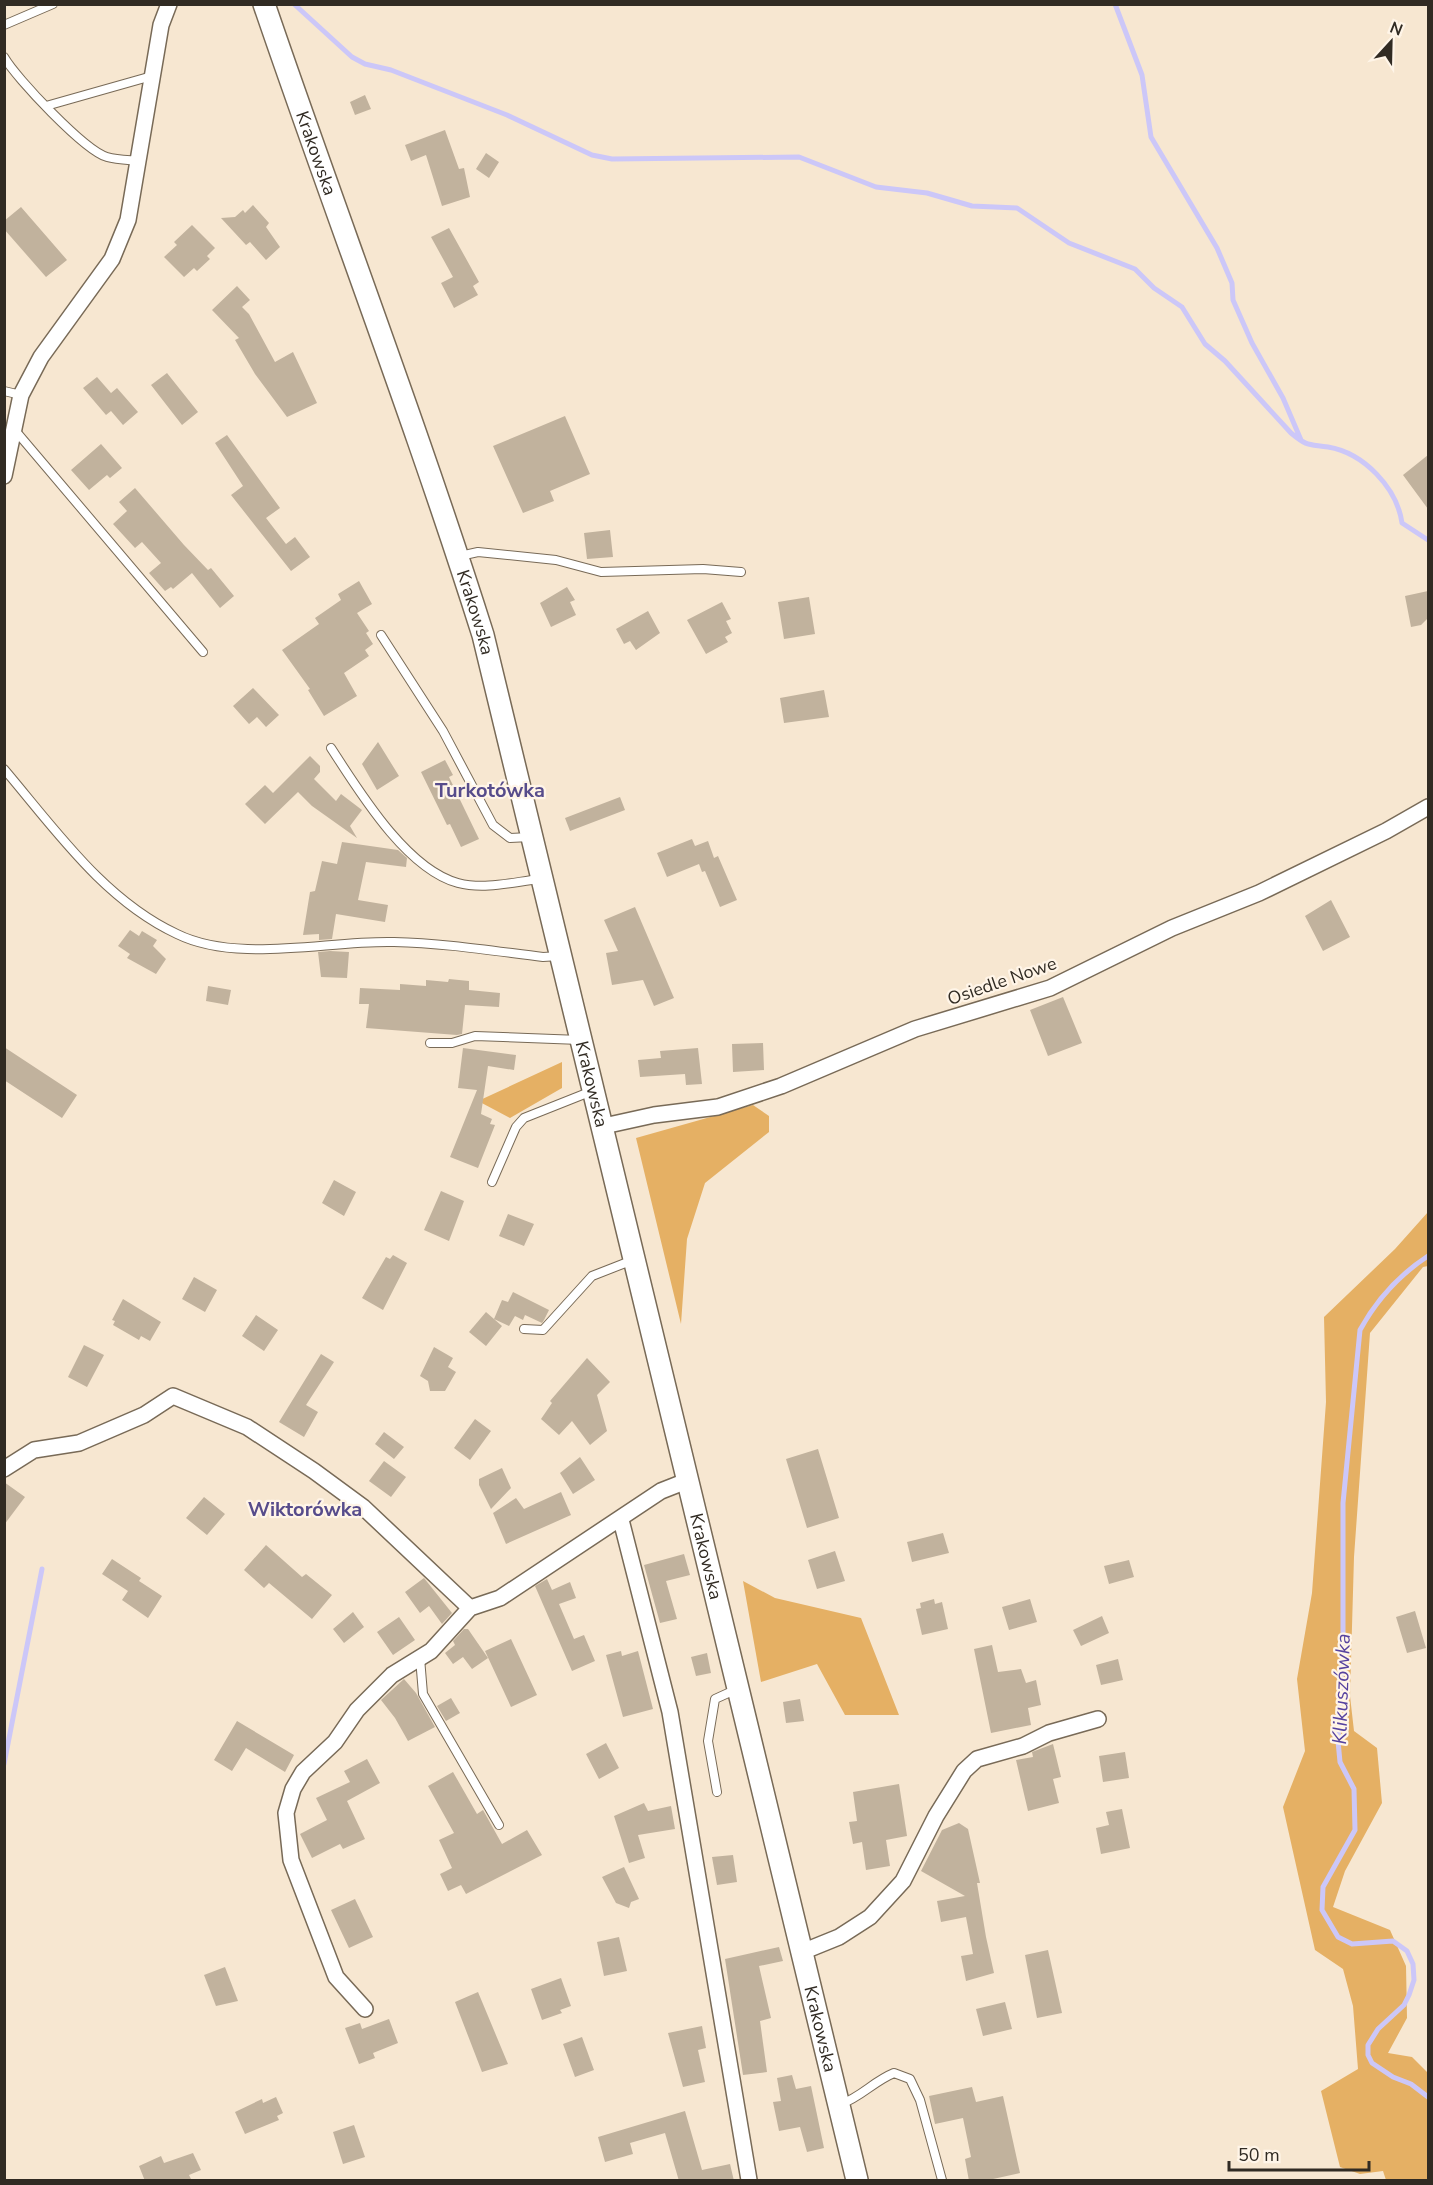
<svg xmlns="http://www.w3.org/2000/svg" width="1433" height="2185" font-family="'Nunito Sans',sans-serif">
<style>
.green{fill:#e5b064}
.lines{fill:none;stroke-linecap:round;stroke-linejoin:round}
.stream{stroke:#ccc7f8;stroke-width:5}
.building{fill:#c1b29d}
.service-casing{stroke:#786a57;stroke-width:10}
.minor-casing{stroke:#786a57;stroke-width:18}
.secondary-casing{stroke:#786a57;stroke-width:24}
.service{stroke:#fff;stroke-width:8}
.minor{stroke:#fff;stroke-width:15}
.secondary{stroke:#fff;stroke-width:21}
.labels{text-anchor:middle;stroke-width:4.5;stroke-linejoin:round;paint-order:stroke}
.street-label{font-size:18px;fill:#312b23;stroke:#fff5e8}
.neighbourhood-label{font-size:20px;font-weight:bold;fill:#574c8b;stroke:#fff5e8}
.water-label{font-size:20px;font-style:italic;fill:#56429f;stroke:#fff5e8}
</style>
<rect width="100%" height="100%" fill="#f7e7d1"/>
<!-- green -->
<path class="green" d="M562 1062V1088L510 1118 478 1101Z
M753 1105 769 1116V1132L705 1183 687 1239 681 1324 636 1138Z
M1428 1212V1266L1423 1267 1370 1333 1354 1557 1350 1696 1354 1731 1377 1748 1382 1803 1345 1871 1333 1907 1390 1930 1406 1966 1407 2018 1388 2053 1412 2057 1428 2073V2180H1386L1383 2171 1360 2174 1340 2167 1321 2091 1358 2069 1353 2006 1343 1969 1315 1950 1283 1807 1305 1751 1297 1679 1312 1593 1326 1402 1324 1317 1395 1249Z
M743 1581 775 1598 861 1618 899 1715H845L817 1664 761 1682Z"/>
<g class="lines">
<!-- stream -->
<path class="stream" d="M294 4 352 57 365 64 391 70 507 115 592 155 612 159 799 157 876 187 927 193 972 206 1017 208 1069 243 1135 269 1154 288 1182 307 1205 344 1225 361 1291 433C1308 447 1308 444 1328 447 1364 453 1397 488 1402 523L1428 540
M1115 4 1142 75 1151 137 1217 248 1232 283 1233 300 1252 343 1283 398 1301 440
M1428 1256C1399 1275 1377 1299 1360 1330L1343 1503V1646L1338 1741 1340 1762 1354 1789 1355 1830 1323 1887 1322 1910 1338 1937 1352 1944 1393 1941 1407 1951 1413 1964 1414 1980 1409 1995 1404 2005 1378 2029 1368 2045V2055L1372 2063 1393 2077 1411 2084 1428 2097
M4 1764 42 1569"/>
</g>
<!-- building -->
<path class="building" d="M365 95 371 109 355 115 350 102Z
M445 130 459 169 464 168 470 197 442 206 426 155 411 161 405 145Z
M486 153 499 162 489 178 476 169Z
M253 205 269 223 266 227 280 247 266 260 250 242 246 245 221 218 235 217 243 210 245 213Z
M21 207 67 260 46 277 4 229V221Z
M192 225 215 248 207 256 210 259 197 271 194 268 184 277 164 257 177 245 174 242Z
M449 228 479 282 473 286 478 295 454 308 441 283 453 277 431 237Z
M237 286 250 300 242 307 249 314 275 362 293 352 317 403 287 417 255 374 235 340 239 338 212 310Z
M167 373 198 412 182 425 151 385Z
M97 377 111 393 117 388 138 412 123 425 111 411 106 415 83 388Z
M565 416 590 474 550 491 554 501 523 513 493 446Z
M227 435 280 508 266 518 286 544 295 537 310 557 291 571 231 495 243 486 215 443Z
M101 444 122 468 110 478 107 475 89 490 71 470Z
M1428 455V509L1403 475Z
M135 488 184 545 208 570 211 568 234 596 220 608 192 573 173 589 171 587 165 591 149 573 161 563 142 542 135 548 113 524 127 511 119 502Z
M610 530 613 557 587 559 584 533Z
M359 581 372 604 357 613 369 631 366 633 373 644 365 650 369 656 344 673 357 696 324 716 308 690 310 689 282 650 319 624 315 618 341 600 338 594Z
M567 587 575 600 570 602 576 615 551 627 540 603Z
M1428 591V618L1421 625 1411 627 1405 596Z
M809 597 815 634 784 639 778 602Z
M722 602 731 619 726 621 732 633 725 637 728 642 706 654 687 620Z
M648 611 660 633 636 650 630 641 624 644 616 629Z
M253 688 279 715 266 727 257 717 249 724 233 706Z
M824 690 829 717 784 723 780 698Z
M378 742 399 776 377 790 362 764Z
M310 756 320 766V772L314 779 336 801 341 794 362 810 350 826 357 838 312 806 298 792 265 824 245 804 265 785 273 793Z
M445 760 453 775 449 777 479 839 461 847 450 824 447 825 421 772Z
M620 797 625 810 570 831 565 818Z
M692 839 695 846 708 841 714 858 718 856 737 900 720 907 705 871 702 872 699 864 667 877 657 853Z
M342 842 398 850 407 858 406 867 366 862 358 900 388 905 385 922 336 914 332 939 319 940V934L303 935 310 892 315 891 322 861 337 864Z
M1331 900 1350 937 1323 951 1305 916Z
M635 907 674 998 654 1006 643 980 612 985 606 953 618 951 604 920Z
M130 930 139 936 142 931 157 940 153 946 166 959 156 974 127 958 130 954 118 946Z
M330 951 349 952 347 978 321 977 318 952Z
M449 979 469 981V990L500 993 499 1007 465 1005 462 1034 457 1035 366 1028 369 1004H359L360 988 400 990V984L426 986V980L448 982Z
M208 986 231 990 228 1005 206 1001Z
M1063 997 1082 1043 1048 1056 1030 1010Z
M763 1043 764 1070 733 1072 732 1044Z
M4 1047 77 1095 62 1118 4 1080Z
M463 1048 516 1055 514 1070 488 1066 481 1114 492 1119 490 1124 495 1125 478 1168 450 1157 477 1090 458 1088Z
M698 1048 702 1084 686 1085 685 1074 640 1077 638 1060 661 1058 660 1051Z
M334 1180 356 1192 344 1216 322 1203Z
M441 1191 464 1201 449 1241 424 1230Z
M508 1214 534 1224 524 1246 499 1236Z
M393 1255 407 1263 383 1310 362 1298 386 1257 390 1259Z
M194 1277 217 1290 205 1312 182 1299Z
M513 1292 549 1310 544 1320 542 1323 525 1315 523 1320 515 1316 509 1326 494 1319 502 1326 486 1346 469 1332 486 1312 494 1319 502 1300 508 1302Z
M123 1299 161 1322 150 1341 141 1336 139 1340 113 1325 115 1321 112 1320Z
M256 1315 278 1330 264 1351 242 1336Z
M84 1345 104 1355 87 1387 68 1377Z
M434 1347 453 1358 448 1367 456 1372 445 1391H430L428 1381 420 1376Z
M321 1354 334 1362 306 1405 318 1412 304 1437 279 1422Z
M587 1358 610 1382 597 1395 607 1431 590 1445 572 1421 559 1435 541 1419 552 1403 550 1401Z
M475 1419 491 1431 470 1460 454 1448Z
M384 1432 404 1447 394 1459 375 1444Z
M818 1449 839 1518 807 1528 786 1459Z
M580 1457 595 1480 573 1494 560 1473Z
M384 1461 406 1477 391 1497 369 1481Z
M502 1468 511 1488 491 1509 479 1485V1479Z
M4 1482 25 1497 4 1525Z
M561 1492 571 1515 506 1544 493 1513 516 1498 524 1509Z
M204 1497 225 1514 207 1535 186 1518Z
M943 1533 949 1553 912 1562 907 1542Z
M266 1545 302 1577 306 1574 332 1595 312 1619 269 1583 264 1588 244 1570Z
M835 1551 845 1581 817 1589 808 1560Z
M684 1554 690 1575 666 1581 677 1619 660 1623 644 1565Z
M112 1559 141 1578 139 1581 162 1596 148 1618 122 1600 128 1591 102 1574Z
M1129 1560 1134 1577 1109 1584 1104 1566Z
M424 1578 452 1613 442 1624 429 1606 420 1613 405 1592Z
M547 1579 552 1590 570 1582 576 1598 559 1604 574 1639 584 1635 595 1661 572 1671 535 1586Z
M934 1599 935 1604 942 1602 948 1629 922 1635 916 1609 921 1608 920 1603Z
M1030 1599 1037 1622 1009 1630 1002 1607Z
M1415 1611 1426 1648 1407 1653 1396 1617Z
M353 1612 364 1627 344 1643 333 1629Z
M1102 1616 1109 1633 1081 1646 1073 1630Z
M399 1617 415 1640 393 1655 377 1632Z
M464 1629H468L488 1658 472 1669 463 1657 453 1664 445 1653 455 1645 453 1641Z
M511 1639 537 1695 511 1707 485 1651Z
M992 1645 998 1672 1021 1669 1026 1683 1036 1680 1041 1705 1028 1708 1031 1725 991 1733 974 1649Z
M621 1651 622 1656 638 1651 653 1709 623 1717 606 1655Z
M707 1653 711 1673 696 1676 691 1657Z
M1118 1659 1123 1680 1101 1685 1096 1665Z
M404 1679 416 1693 435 1727 408 1741 395 1718 381 1700Z
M451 1698 460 1713 446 1721 437 1706Z
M800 1699 804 1721 786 1723 783 1702Z
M237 1721 294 1755 285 1772 246 1748 232 1771 214 1760Z
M606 1743 619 1768 599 1779 586 1754Z
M1053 1744 1061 1777 1053 1779 1059 1803 1028 1811 1016 1760 1033 1757 1032 1752Z
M1125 1752 1129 1778 1103 1782 1099 1756Z
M367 1759 380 1783 347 1801 365 1839 343 1849 340 1844 312 1858 300 1834 327 1820 316 1798 350 1782 344 1771Z
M453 1772 477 1814 483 1810 502 1844 527 1830 542 1855 466 1894 461 1885 448 1891 440 1874 452 1868 439 1840 454 1833 428 1786Z
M899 1784 907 1836 886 1840 890 1866 866 1870 862 1842 853 1844 849 1822 857 1821 853 1792Z
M644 1803 648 1811 671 1806 675 1829 638 1835 645 1858 629 1863 614 1816Z
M1122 1809 1130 1848 1101 1854 1096 1828 1109 1825 1106 1812Z
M959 1823 968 1829 980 1883H977L986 1937 994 1973 966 1981 961 1956 973 1954 966 1917 941 1922 937 1901 965 1896 921 1871 942 1830Z
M733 1855 737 1882 717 1885 712 1857Z
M624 1867 639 1899 631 1902 629 1908 616 1903 602 1877Z
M355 1899 373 1937 349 1948 331 1910Z
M619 1937 627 1971 604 1976 597 1942Z
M779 1947 783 1961 759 1966 771 2018 760 2021 767 2072 743 2075 725 1959Z
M1048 1950 1062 2013 1037 2018 1025 1955Z
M225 1967 238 2001 216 2006 204 1975Z
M561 1978 571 2006 560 2010 562 2013 542 2020 531 1989Z
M478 1992 508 2064 482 2072 455 2002Z
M1005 2002 1012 2029 983 2036 976 2009Z
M389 2019 398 2043 373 2053 375 2058 359 2064 345 2028 360 2023 362 2029Z
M702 2026 706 2048 698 2050 705 2082 683 2087 668 2033Z
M582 2037 594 2070 575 2077 563 2044Z
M792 2075 796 2089 811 2086 824 2148 807 2152 800 2127 779 2131 773 2102 781 2101 777 2078Z
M972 2087 976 2102 1003 2096 1020 2173 984 2181H969L965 2159 971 2157 963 2118 935 2124 929 2096Z
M276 2097 283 2113 277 2116 279 2120 245 2134 235 2112 262 2099 263 2103Z
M685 2111 702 2170 730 2164 734 2181H679L665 2133 630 2143 633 2154 605 2162 598 2137Z
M354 2125 365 2157 343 2164 333 2132Z
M193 2153 201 2170 189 2175 192 2181H145L139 2166 161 2156 164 2163Z"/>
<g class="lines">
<!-- service casing -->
<g class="service-casing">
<path id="service" d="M4 25 53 4
M4 57C16 78 85 151 107 157 117 160 129 160 139 161
M46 106 152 76
M4 391 21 395
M14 429 203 652
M460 556 478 552 556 560 601 572 703 569 741 572
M381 635 443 731 493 825 510 838 530 837
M331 748C359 791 406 869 458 883 485 890 513 882 540 879
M4 769C55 829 104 900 177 934 238 964 328 940 394 942 444 943 494 951 543 957L559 956
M430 1043H452L475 1036 580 1040
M492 1182 516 1127 524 1118 592 1091
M524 1329 543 1330 592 1276 633 1260
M420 1658 423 1694 499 1825
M717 1792 708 1741 715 1699 737 1689
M841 2104C861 2097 874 2081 894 2073L910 2079 920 2100 942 2180"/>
</g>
<!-- minor casing -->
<g class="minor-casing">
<path id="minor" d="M4 476 21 395 41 357 112 259 128 220 161 25 169 4
M604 1126 654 1115 718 1107 781 1086 915 1029 1050 988 1172 928 1259 893 1386 831 1428 807
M4 1469 34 1450 79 1443 144 1415 173 1396 247 1427 314 1471 363 1507 470 1608 500 1598 661 1491 689 1480
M621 1520 670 1712 749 2180
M802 1952 839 1937 870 1917 903 1881 936 1816 964 1771 977 1759 1023 1746 1049 1733 1098 1719
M365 2009 336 1977 291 1860 286 1813 293 1789 303 1772 335 1742 357 1710 392 1675 431 1651 470 1608"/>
</g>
<!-- secondary casing -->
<g class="secondary-casing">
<g id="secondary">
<path id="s1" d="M264 4C336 215 416 423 483 635L857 2180"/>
</g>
</g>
<!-- service -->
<use href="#service" class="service"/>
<!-- minor -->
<use href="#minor" class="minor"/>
<!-- secondary -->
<use href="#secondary" class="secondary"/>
</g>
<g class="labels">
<!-- street labels -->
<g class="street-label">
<text dy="6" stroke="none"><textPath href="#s1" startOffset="158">Krakowska</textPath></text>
<text dy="6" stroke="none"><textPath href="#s1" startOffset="644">Krakowska</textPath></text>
<text transform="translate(1002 981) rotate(-19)" y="6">Osiedle Nowe</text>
<text dy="6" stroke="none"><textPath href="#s1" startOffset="1130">Krakowska</textPath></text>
<text dy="6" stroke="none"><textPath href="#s1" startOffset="1616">Krakowska</textPath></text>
<text dy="6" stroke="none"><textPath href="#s1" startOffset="2102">Krakowska</textPath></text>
</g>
<!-- neighbourhood labels -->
<g class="neighbourhood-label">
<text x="490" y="797">Turkotówka</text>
<text x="305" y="1516">Wiktorówka</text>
</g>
<!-- water labels -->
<g class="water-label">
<text transform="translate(1341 1689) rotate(-88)" y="7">Klikuszówka</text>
</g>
</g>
<!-- border -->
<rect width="1433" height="2185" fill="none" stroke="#312b23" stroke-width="12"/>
<!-- north arrow -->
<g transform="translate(1391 42) rotate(22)" stroke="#fff5e8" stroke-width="4.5" paint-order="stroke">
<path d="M0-4.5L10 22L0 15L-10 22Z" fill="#312b23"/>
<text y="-9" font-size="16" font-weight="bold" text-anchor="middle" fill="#312b23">N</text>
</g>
<!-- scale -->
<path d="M1229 2161v9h140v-9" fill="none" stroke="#312b23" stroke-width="3"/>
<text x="1238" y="2161" font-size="18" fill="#312b23" stroke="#fff5e8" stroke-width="4.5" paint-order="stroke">50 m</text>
</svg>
